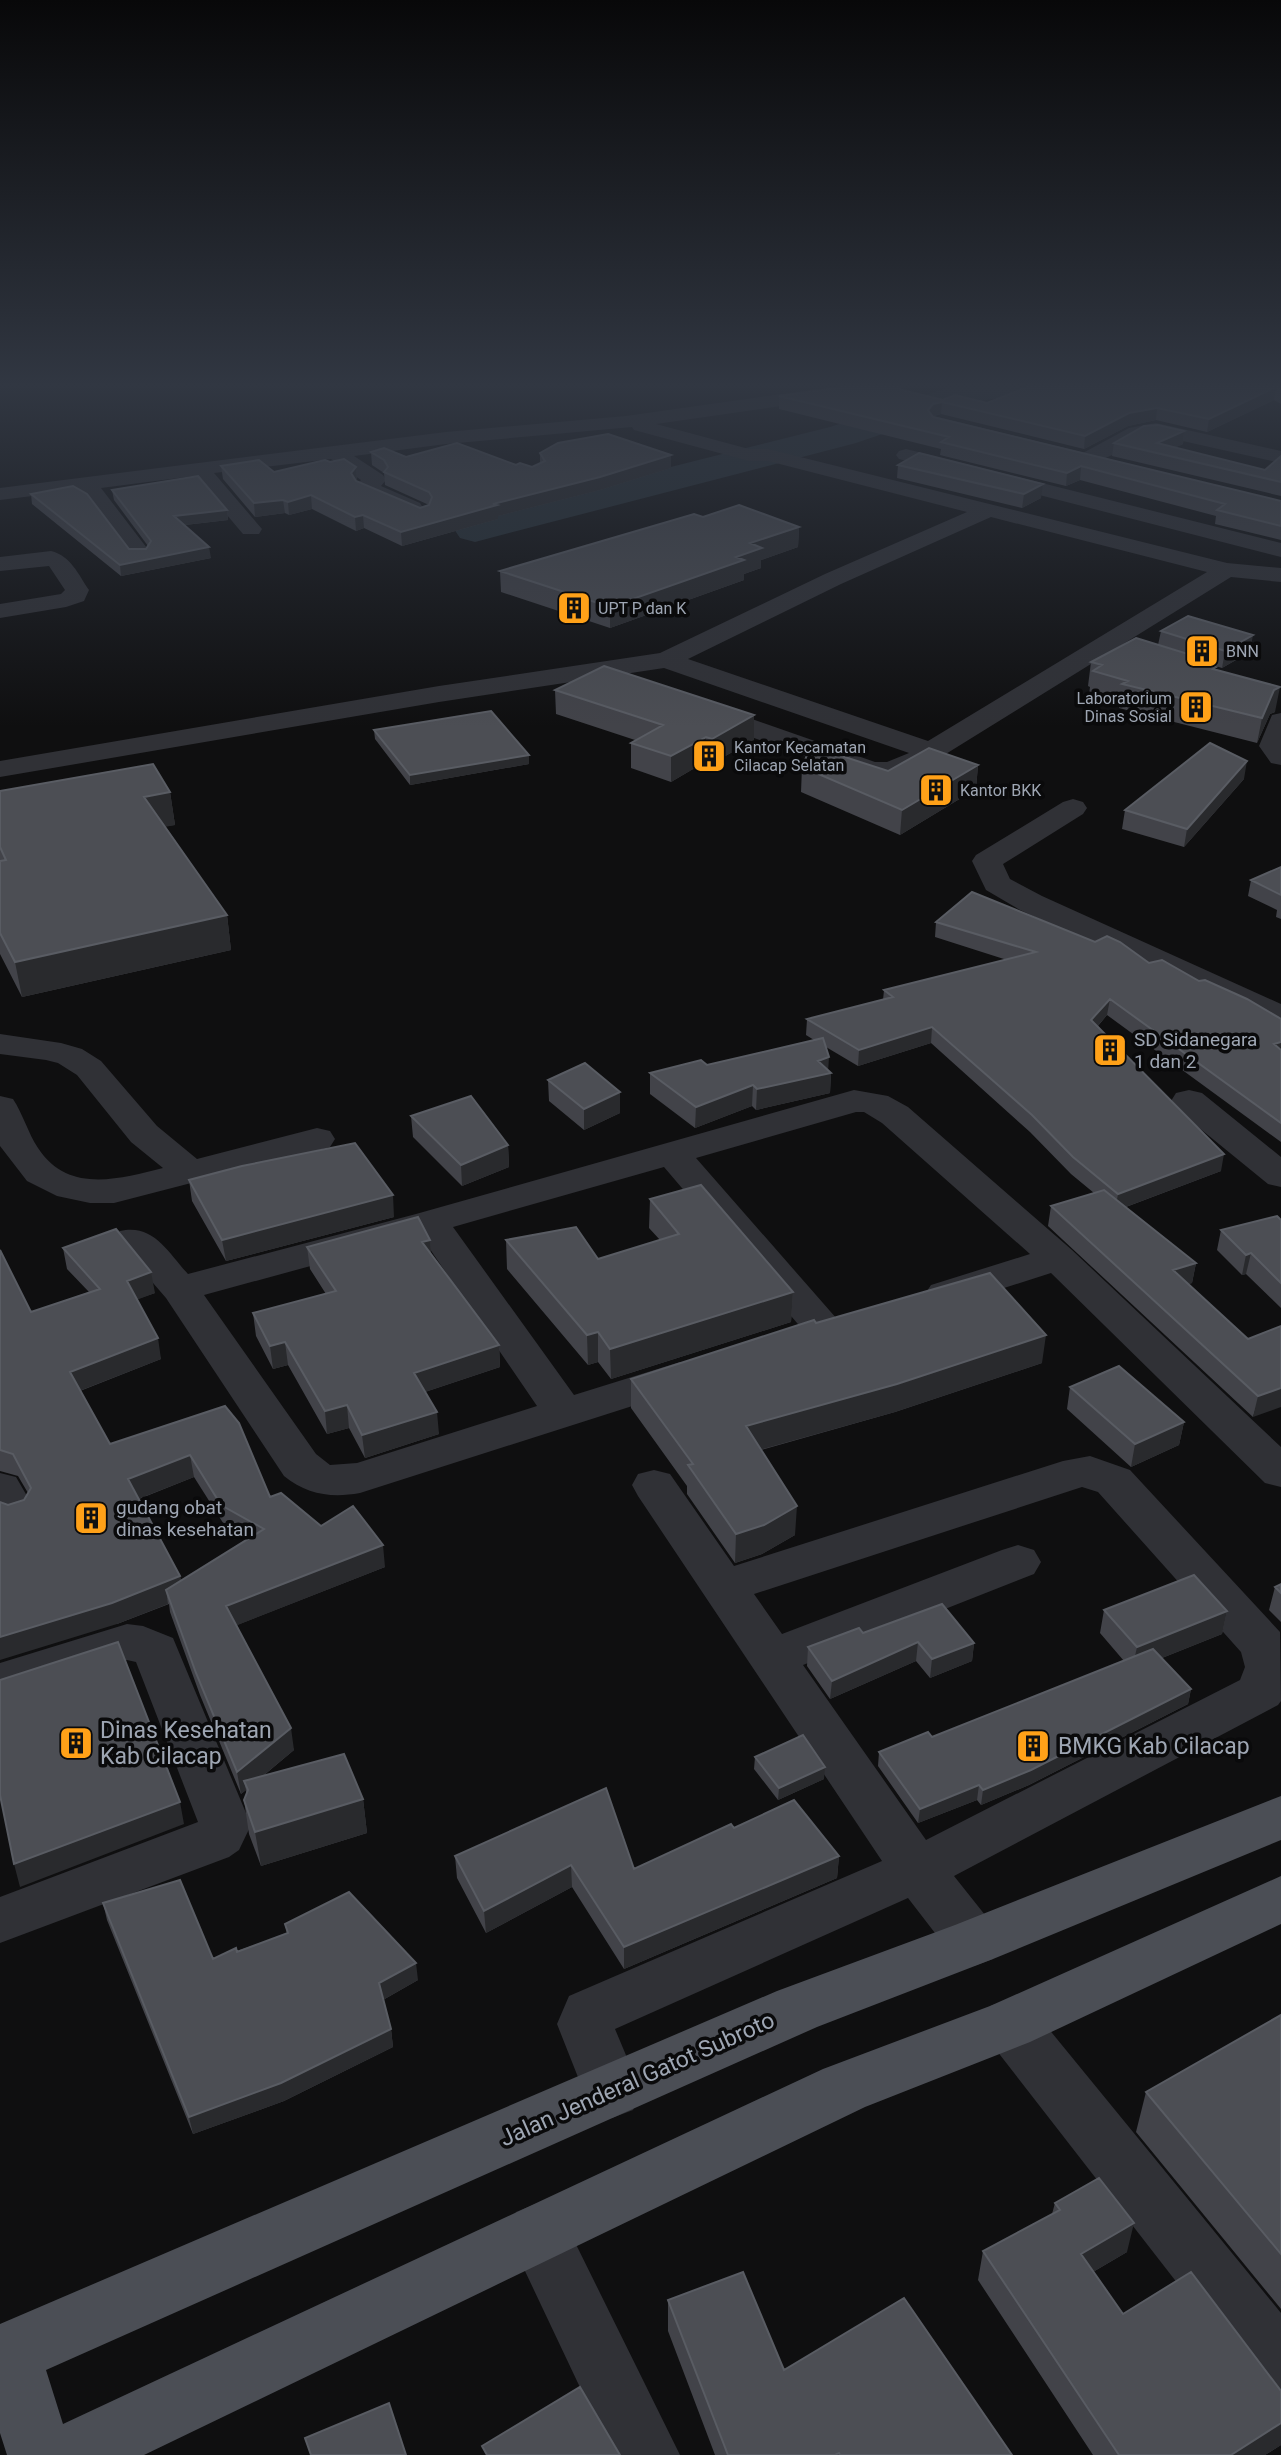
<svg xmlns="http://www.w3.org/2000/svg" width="1281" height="2455" font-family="Roboto,sans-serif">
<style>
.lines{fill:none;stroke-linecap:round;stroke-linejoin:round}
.river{fill:#252f35;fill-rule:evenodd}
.minor{fill:#303136;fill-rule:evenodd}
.major{fill:#4b4e55;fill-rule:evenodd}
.wall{fill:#424349;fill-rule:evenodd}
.shaded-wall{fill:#292a2d}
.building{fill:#4c4e54;stroke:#595c63;stroke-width:2}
.labels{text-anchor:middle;stroke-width:7;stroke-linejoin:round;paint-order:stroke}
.far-poi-label{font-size:16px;fill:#9ea6b3;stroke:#0a0a0b;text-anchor:start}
.poi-label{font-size:19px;fill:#9ea6b3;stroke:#0a0a0b;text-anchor:start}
.near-poi-label{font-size:23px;fill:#9ea6b3;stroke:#0a0a0b;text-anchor:start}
.near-street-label{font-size:23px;fill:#9ea6b3;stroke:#0a0a0b}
</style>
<rect width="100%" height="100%" fill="#0f0f10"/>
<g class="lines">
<!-- river -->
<path class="river" d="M962 383H1041L1036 391 976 402 856 443 490 538 475 542 460 538 454 529 460 520 830 427Z"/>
<!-- minor -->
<path class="minor" d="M860 383H910L900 389 656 424 749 449H768L1227 563 1281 568V582L1231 577 920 770 888 778 862 776 697 718 693 712 697 706 706 704 715 706 875 762H887L909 753 664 668 439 702 0 777V761L439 686 660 653 825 574 967 512 768 461H749L634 430 632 427 446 444 354 456 383 475 386 480 381 486 420 503 423 508 420 513 412 515 358 492 355 487 361 480 331 459 214 473 262 529 259 534H243L194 476 101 488 150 552 147 557H131L81 490 0 500V488L446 432 626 416ZM991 517 1207 572 928 741 688 659 841 584Z
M1156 423 1281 451V463L1156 435C1132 439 1102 468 1081 462L1078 458 1081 454 1129 428Z
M906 449 1281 543V557L899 459 896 455 899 451Z
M51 551C71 556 78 574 89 590L84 601 66 607 0 618V604L61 594 65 590 49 566 0 571V557Z
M1281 713V765L1271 763 1259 746 1272 715Z
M1073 799 1083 802 1087 808 1083 814 1003 864 1010 879 1042 896 1281 1004V1026L1269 1023 1020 910 986 890 972 861 976 855 1063 802Z
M0 1034 61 1043 82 1049 101 1061 157 1126 197 1159 317 1128 330 1131 335 1139 330 1147 114 1203H90L57 1196 27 1181 0 1146V1096L13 1099C23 1114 28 1133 38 1148 68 1194 119 1179 163 1168L131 1142 77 1075 58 1063 46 1060 0 1054Z
M854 1090 888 1096 908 1107 1072 1250 1281 1447V1487L1265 1483 1051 1273 945 1307 931 1303 925 1294 931 1285 1030 1254 882 1123 864 1112H856L696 1158 837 1319 843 1328 837 1337 823 1341 809 1337 664 1167 453 1227 574 1395 680 1362 695 1366 701 1376 695 1386 360 1493C332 1498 307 1495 284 1476L166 1298 115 1239 120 1231C153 1223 168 1252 188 1274L416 1214ZM421 1236 537 1406 357 1463 330 1465 316 1454 204 1295Z
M1189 1090 1202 1093 1281 1157V1187L1268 1184 1176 1109 1171 1101 1176 1093Z
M1090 1456 1130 1470 1280 1632 1281 1701 1278 1705 954 1876 993 1925 1001 1942 993 1959 974 1966 955 1959 908 1898 615 2029 641 2091 633 2110 612 2118 591 2110 557 2024 569 1996 882 1861 638 1496 632 1485 638 1474 654 1470 670 1474 734 1566 1063 1461ZM1082 1487 1098 1492 1241 1652 1245 1667 1240 1680 926 1840 803 1665 1034 1574 1041 1562 1034 1550 1018 1545 1002 1550 782 1634 754 1594Z
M0 1473 16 1477 34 1508 28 1519 12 1524 0 1520Z
M127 1624 143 1626 173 1638 251 1825 239 1850 229 1857 0 1943V1897L198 1822 136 1662 127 1660 0 1701V1663Z
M1010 1999 1030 2006 1281 2313V2396L1258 2387 990 2042 982 2024 990 2006Z
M538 2203 560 2212 680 2455H612L507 2233 516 2212Z"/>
<!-- major -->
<path class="major" d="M1281 1796V1840L993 1959 817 2027 46 2370 63 2424 823 2069 990 2006 1281 1876V1924L1030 2042 865 2107 144 2455H7L0 2433V2324L777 1991 955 1925Z"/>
</g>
<!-- wall -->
<path class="wall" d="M1281 383V404L1274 400 1207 432 1156 420 1128 426 1084 449 941 414 933 416 1281 501V540L1215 524 1216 516 1080 480 1066 486 940 455 941 449 779 409V396L902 390 943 400 987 403Z
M1184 431 1183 444 1174 448 1265 470 1281 456V496L1112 456 1114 443Z
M371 452 406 457 516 465 532 467 540 463V453L671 468 600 490 498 516V519L402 546 364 528 356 531 312 509 289 515 285 513 255 517 223 479 221 466 274 472 330 462 356 467 357 481 420 508 429 505 385 485 384 473 372 465Z
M898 465 1041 498 1022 508 897 478Z
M112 490 227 510 228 520 185 525 211 558 121 576 32 504 31 494 129 549H146L148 546 114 500Z
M703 517 799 527 798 547 761 560V568L744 574V580L610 628 501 592 500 571Z
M1161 631 1250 652 1222 668 1200 661V663L1216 669 1275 712 1270 714 1257 743 1119 708V704L1089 695 1090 687 1088 686 1091 662 1158 645Z
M555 690 754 740 711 764 705 762 671 782 631 768V743L635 740 556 714Z
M374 730 529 755V764L410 785 375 739Z
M978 765 976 789 900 835 801 792 802 767 888 771Z
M1244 779 1184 847 1122 829 1125 810Z
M0 791 170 792 175 825 165 826 227 915 231 950 22 997 0 954Z
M1281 867V919L1276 917 1277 910 1248 896 1251 880Z
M936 922 1149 963 1199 981 1281 1019V1142L1107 1015 1098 1026 1221 1171 1126 1207 1196 1263 1192 1283 1188 1284 1248 1339 1281 1326 1253 1417 1048 1226 1051 1206 1094 1193 1071 1174 1030 1132 931 1043 858 1066 826 1047 828 1070 831 1073 830 1093 756 1110 752 1106 695 1128 650 1094V1073L707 1065 814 1040 806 1035 807 1019 883 1000 884 990 1007 960 935 937Z
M548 1080 620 1092V1113L584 1130 549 1101Z
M411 1116 508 1145 509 1167 462 1186 413 1137Z
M189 1180 394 1217 226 1261 192 1201Z
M650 1199 793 1292 791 1322 611 1379 598 1362 588 1365 507 1269 506 1240 598 1259 660 1240 649 1228Z
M1281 1220V1308L1246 1274 1242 1275 1217 1250 1221 1230Z
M430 1240 431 1255 499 1345 500 1367 425 1392 439 1434 365 1458 349 1428 327 1434 288 1365 273 1369 256 1336 253 1313 326 1294 310 1269 307 1247Z
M63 1248 155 1293 137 1299 161 1359 80 1391 110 1444 225 1406 270 1497 321 1526 385 1567 237 1625 294 1750 263 1776 363 1799 367 1833 261 1866 249 1834 244 1800 246 1794V1790L241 1794 200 1695 170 1612 169 1604 117 1624 8 1505 24 1500 28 1493 18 1476 0 1471V1250L31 1312 89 1292 67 1269ZM194 1477 225 1526 247 1540 181 1581 180 1576 139 1499Z
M816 1323 1042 1363 895 1412 761 1450 795 1535 762 1554 735 1563 687 1494V1486L631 1408V1379Z
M1070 1387 1184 1422 1179 1445 1131 1467 1067 1409Z
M1281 1584V1622L1269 1610 1275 1587Z
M1104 1610 1227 1611 1222 1634 1162 1658 1191 1689 1188 1704 1029 1785 981 1805 977 1800 918 1823 878 1766 879 1752 932 1737 1124 1661 1100 1633Z
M863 1633 974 1643 972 1661 930 1678 916 1661 830 1699 807 1666 808 1647Z
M755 1757 824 1779 778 1800 754 1769Z
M734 1828 839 1856 837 1878 624 1969 572 1887 486 1933 457 1878 455 1856 634 1869Z
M103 1903 213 1959 287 1934 285 1924 418 1980 383 2000 391 2029 393 2047 284 2101 193 2134 107 1920Z
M1281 2015V2309L1136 2132 1146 2092Z
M1055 2203 1127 2252 1093 2272 1123 2314 1281 2445 1265 2455H1093L978 2280 983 2251 1052 2214Z
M668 2300 784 2370 1012 2455H715L668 2331Z"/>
<!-- shaded-wall -->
<path class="shaded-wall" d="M1276 387 1274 400 1207 432 1209 419Z
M942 402 941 414 932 416 928 410 933 404Z
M1157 408 1156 420 1128 426 1084 449 1085 436 1129 413Z
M1184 431 1183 444 1161 454 1157 443Z
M671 455V468L600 490 498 516V519L402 546 401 532 493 504Z
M1081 466 1080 480 1066 486 1067 473Z
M356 467 357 480 352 487 351 473Z
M1043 484 1041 498 1022 508 1024 494Z
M311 495 312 509 289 515 288 502Z
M283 500 285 513 255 517 254 503Z
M227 510 228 520 176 526 174 516Z
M363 515 364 528 356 531 355 517Z
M799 527 798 547 761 560V568L744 574V580L610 628V607L736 557 750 543Z
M209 547 211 558 121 576 120 565Z
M1253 635 1250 652 1222 668 1225 651Z
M1280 687 1275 712 1270 714 1257 743 1262 718 1274 690Z
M754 715V740L711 764 712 739Z
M706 737 705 762 671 782V756Z
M529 755V764L410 785V775Z
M1247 761 1244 779 1184 847 1187 829Z
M978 765 976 789 900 835 902 810Z
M170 792 175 825 149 830 144 797Z
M227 915 231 950 22 997 15 962Z
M1110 999 1107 1015 1089 1036 1091 1020Z
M932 1027 931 1043 858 1066 859 1050Z
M1281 1042V1058L1274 1044Z
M829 1057 828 1073H831L830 1093 756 1110 757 1089Z
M753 1085 752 1106 695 1128 696 1107Z
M620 1092V1113L584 1130V1109Z
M508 1145 509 1167 462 1186 461 1165Z
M1224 1154 1221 1171 1115 1211 1118 1194Z
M393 1195 394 1217 226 1261 222 1240Z
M430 1240 432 1262 422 1242Z
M1251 1253 1246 1274 1242 1275 1246 1255Z
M1196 1263 1192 1283 1169 1291 1173 1270Z
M151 1272 155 1293 131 1302 127 1281Z
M793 1292 791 1322 611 1379 610 1349Z
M598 1332V1362L588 1365 587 1335Z
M1046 1335 1042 1363 895 1412 745 1454 746 1426Z
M158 1338 161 1359 74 1393 70 1372Z
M285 1342 288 1365 273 1369 270 1346Z
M499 1345 500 1367 416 1395 414 1373Z
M1281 1388V1407L1253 1417 1258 1396Z
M347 1405 349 1428 327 1434 325 1411Z
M437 1412 439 1434 365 1458 362 1435Z
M1184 1422 1179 1445 1131 1467 1135 1444Z
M190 1455 194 1477 133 1501 128 1479Z
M797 1506 795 1535 762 1554 735 1563 736 1534Z
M383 1545 385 1567 230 1628 226 1606Z
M180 1576 184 1598 166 1590 168 1604 117 1624 0 1660V1637Z
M1227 1611 1222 1634 1132 1670 1137 1647Z
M918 1642 916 1661 830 1699 832 1681Z
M974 1643 972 1661 930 1678 932 1659Z
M1191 1689 1188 1704 1029 1785 981 1805 983 1790Z
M291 1728 294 1750 247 1789 244 1781 246 1790 241 1794 237 1772Z
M825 1767 824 1779 778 1800 779 1788Z
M979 1785 977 1800 918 1823 920 1809Z
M363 1799 367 1833 261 1866 255 1832Z
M180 1802 184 1824 20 1887 14 1864Z
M839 1856 837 1878 624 1969V1947Z
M571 1865 572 1887 486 1933 484 1911Z
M416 1963 418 1980 381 2001 379 1983Z
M391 2029 393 2047 284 2101 193 2134 189 2117Z
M1134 2223 1127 2252 1074 2283 1081 2254Z
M1281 2423V2445L1265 2455H1231Z"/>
<!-- building -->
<path class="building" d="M874 383H891L902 390 943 400 955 395 987 403 1038 383H1281V390L1276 387 1209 419 1157 408 1129 413 1085 436 942 402 933 404 928 410 933 417 1281 501V526L1217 510 1225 504 1081 466 1067 473 941 442 949 437 779 396Z
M1158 425 1184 431 1157 443 1265 470 1281 456V482L1114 443 1144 426Z
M608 434 671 455 600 477 493 504 497 505 401 532 363 515 355 517 311 495 288 502 283 500 254 503 221 466 259 460 274 472 325 460 330 462 344 459 356 467 351 473 356 481 420 508 429 505 432 497 429 492 384 472 388 467 384 460 371 452 384 448 406 457 457 443 516 465 520 463 532 467 545 461 540 453 558 443Z
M919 453 1043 484 1024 494 898 465Z
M198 476 227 510 174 516 209 547 120 565 31 494 73 486 87 494 129 549H146L151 541 112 490Z
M739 505 799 527 750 543 762 548 736 557 744 560 610 607 500 571 694 514 703 517Z
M1188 616 1253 635 1225 651 1161 631Z
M1136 638 1201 658 1196 661 1216 667 1213 669 1280 687 1274 690 1262 718 1122 684 1128 681 1093 671 1102 665 1091 662Z
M604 666 754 715 712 739 706 737 671 756 631 743 663 725 555 690Z
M491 711 529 755 410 775 374 730Z
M1210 743 1247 761 1187 829 1125 810Z
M811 746 888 771 929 748 978 765 902 810 802 767Z
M153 764 170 792 144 797 227 915 15 962 0 933V861L6 860 0 847V791Z
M1281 867V895L1251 880Z
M972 892 1095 942 1107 936 1120 942 1149 963 1162 960 1199 981 1205 980 1247 999 1281 1019V1042L1274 1044 1281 1050V1123L1110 999 1091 1020 1224 1154 1118 1194 1073 1157 1032 1115 932 1027 859 1050 807 1019 893 997 884 990 1036 952 936 922Z
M823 1038 829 1057 818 1061 831 1073 757 1089 753 1085 696 1107 650 1073 701 1060 707 1065Z
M585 1063 620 1092 584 1109 548 1080Z
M471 1096 508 1145 461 1165 411 1116Z
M355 1143 393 1195 222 1240 189 1180 242 1166Z
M701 1185 793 1292 610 1349 598 1332 587 1335 506 1240 576 1227 598 1259 679 1234 650 1199Z
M1104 1190 1196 1263 1173 1270 1248 1339 1281 1326V1388L1258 1396 1051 1206Z
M1277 1216 1281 1220V1283L1251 1253 1246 1255 1221 1230Z
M418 1217 430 1240 422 1242 499 1345 414 1373 437 1412 362 1435 347 1405 325 1411 285 1342 270 1346 253 1313 336 1291 307 1247Z
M116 1229 151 1272 127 1281 158 1338 70 1372 110 1444 225 1406 239 1423 270 1497 281 1493 321 1526 353 1506 383 1545 226 1606 291 1728 237 1772 196 1673 166 1590 264 1529 221 1505 190 1455 128 1479 180 1576 112 1603 0 1637V1502L8 1505 24 1500 31 1488 13 1454 0 1450V1250L31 1312 100 1289 63 1248Z
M990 1273 1046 1335 897 1384 746 1426 797 1506 764 1525 736 1534 688 1465 693 1464 631 1379 814 1320 816 1323Z
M1119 1366 1184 1422 1135 1444 1070 1387Z
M1194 1575 1227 1611 1137 1647 1104 1610Z
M1281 1584V1593L1275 1587Z
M942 1604 974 1643 932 1659 918 1642 832 1681 808 1647 859 1628 863 1633Z
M118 1642 180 1802 14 1864 0 1795V1680Z
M1153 1649 1191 1689 1031 1770 983 1790 979 1785 920 1809 879 1752 928 1732 932 1737Z
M803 1735 825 1767 779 1788 755 1757Z
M344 1754 363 1799 255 1832 244 1800 248 1790 244 1781Z
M606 1788 634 1869 731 1824 734 1828 794 1800 839 1856 624 1947 571 1865 484 1911 455 1856Z
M180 1880 213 1959 236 1948 237 1952 288 1933 285 1924 349 1892 416 1963 379 1983 391 2029 281 2083 189 2117 103 1903Z
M1281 2015V2254L1146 2092Z
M1099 2178 1134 2223 1081 2254 1123 2314 1191 2272 1281 2391V2423L1231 2455H1119L983 2251 1060 2210 1055 2203Z
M743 2272 784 2370 904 2298 1012 2455H840L839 2453 835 2455H728L668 2300Z
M580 2387 620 2455H487L482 2446Z
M389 2403 406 2455H311L305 2438Z"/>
<!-- sky -->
<linearGradient id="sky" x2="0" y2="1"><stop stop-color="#080809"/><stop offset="0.53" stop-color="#313742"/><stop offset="1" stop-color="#313742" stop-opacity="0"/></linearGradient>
<rect width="1281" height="727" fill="url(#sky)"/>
<!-- icons -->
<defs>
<g id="building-square" transform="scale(1.75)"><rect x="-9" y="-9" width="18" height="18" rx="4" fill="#ffa118" stroke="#0a0a0b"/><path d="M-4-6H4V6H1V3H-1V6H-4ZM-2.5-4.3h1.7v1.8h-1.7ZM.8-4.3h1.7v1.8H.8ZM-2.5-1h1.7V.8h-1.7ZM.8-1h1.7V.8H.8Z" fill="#111"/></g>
</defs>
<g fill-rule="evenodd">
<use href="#building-square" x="574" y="608"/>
<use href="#building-square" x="1202" y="651"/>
<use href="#building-square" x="1196" y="707"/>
<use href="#building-square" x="709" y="756"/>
<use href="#building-square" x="936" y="790"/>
<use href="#building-square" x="1110" y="1050"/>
<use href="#building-square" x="91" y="1518"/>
<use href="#building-square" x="76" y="1743"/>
<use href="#building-square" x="1033" y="1746"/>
</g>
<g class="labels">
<!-- far-poi labels -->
<g class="far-poi-label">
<text x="598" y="614">UPT P dan K</text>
<text x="1226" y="657">BNN</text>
<text x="1172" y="704" text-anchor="end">Laboratorium<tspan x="1172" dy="18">Dinas Sosial</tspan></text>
<text x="734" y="753">Kantor Kecamatan<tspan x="734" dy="18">Cilacap Selatan</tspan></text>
<text x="960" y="796">Kantor BKK</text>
</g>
<!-- poi labels -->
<g class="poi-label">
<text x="1134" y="1046">SD Sidanegara<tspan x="1134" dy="22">1 dan 2</tspan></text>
<text x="116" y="1514">gudang obat<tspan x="116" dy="22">dinas kesehatan</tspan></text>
</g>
<!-- near-poi labels -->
<g class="near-poi-label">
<text x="100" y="1738">Dinas Kesehatan<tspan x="100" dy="26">Kab Cilacap</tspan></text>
<text x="1058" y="1754">BMKG Kab Cilacap</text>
</g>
<!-- near-street labels -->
<g class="near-street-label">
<text transform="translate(637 2079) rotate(-24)" y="8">Jalan Jenderal Gatot Subroto</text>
</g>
</g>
</svg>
